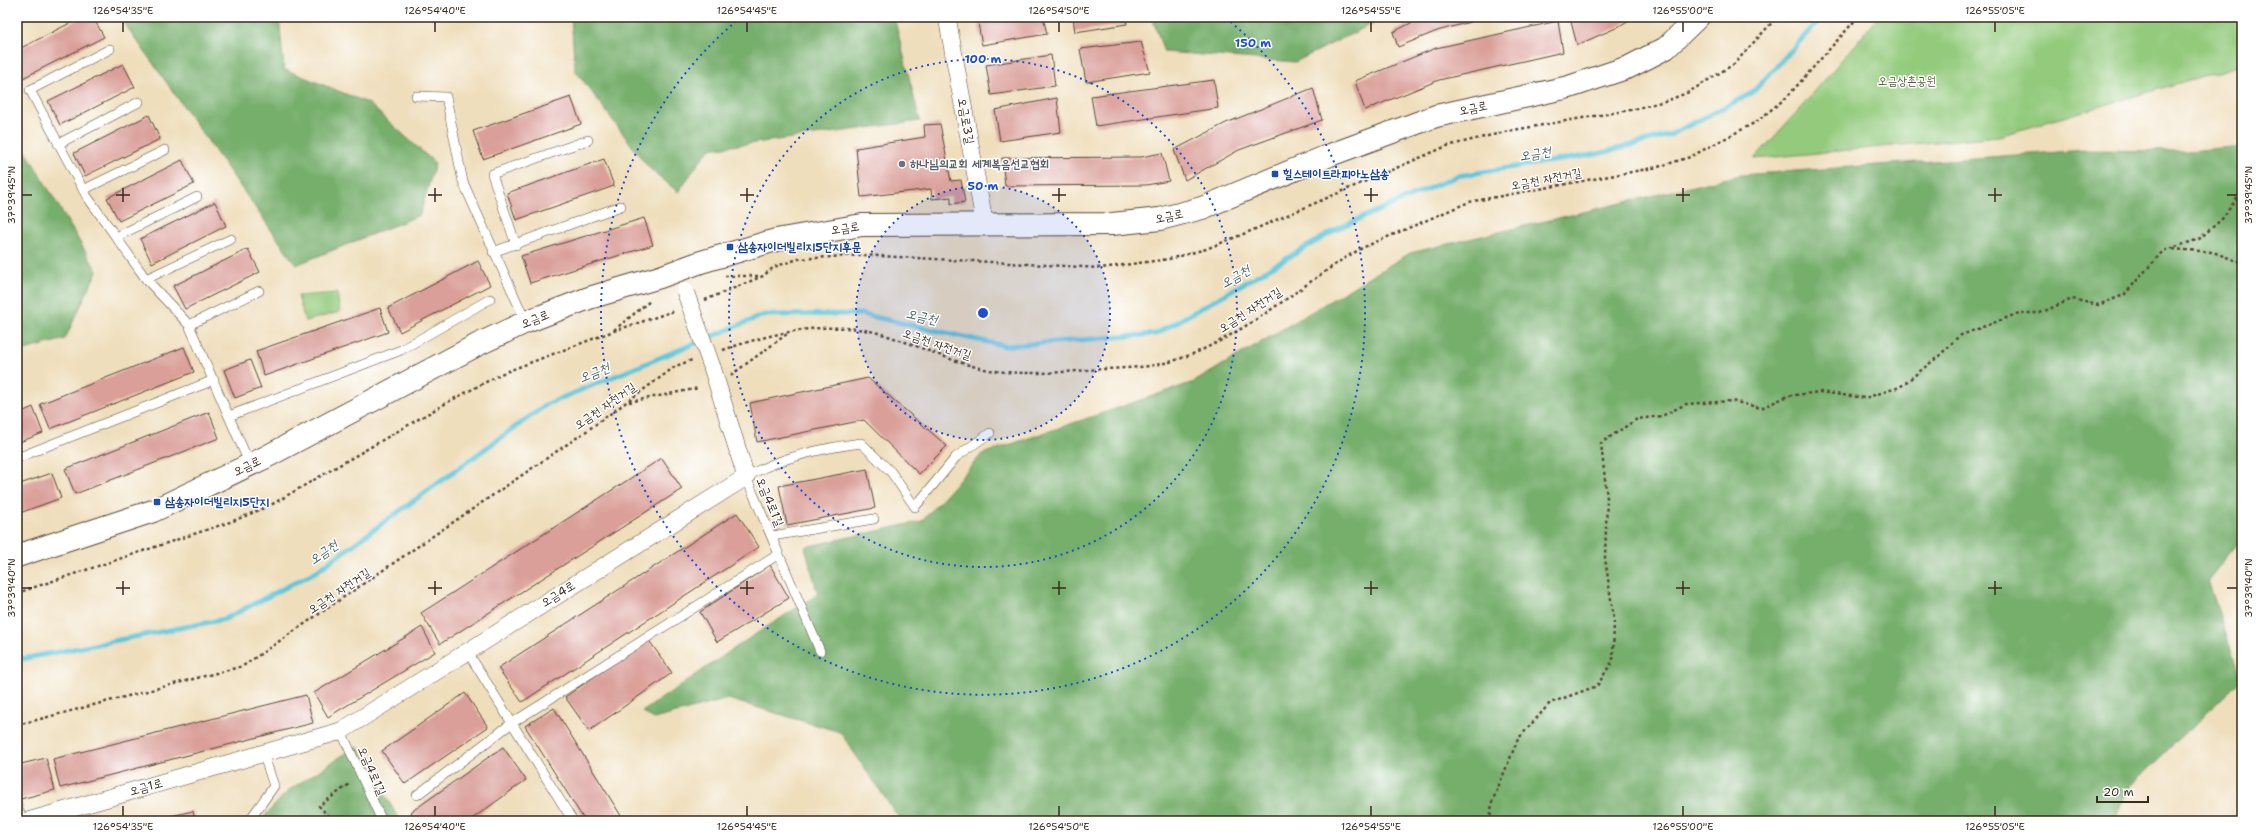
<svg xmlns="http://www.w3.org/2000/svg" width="2259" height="838" font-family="'Shantell Sans','Poor Story',sans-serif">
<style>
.green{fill:#93ca7c;stroke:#677a4d}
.forest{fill:#76ae6c;stroke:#586c45}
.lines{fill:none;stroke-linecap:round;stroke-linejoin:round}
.stream{stroke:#5fc6db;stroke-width:5}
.building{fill:#da9f99}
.lane-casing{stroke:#564536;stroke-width:10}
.street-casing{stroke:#564536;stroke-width:18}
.secondary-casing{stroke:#564536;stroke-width:24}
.path{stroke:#564536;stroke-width:2.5;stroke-dasharray:3 3;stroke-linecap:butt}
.lane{stroke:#fff;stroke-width:9}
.street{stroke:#fff;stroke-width:17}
.secondary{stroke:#fff;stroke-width:22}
.street-bridge-casing{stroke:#564536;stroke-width:18;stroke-linecap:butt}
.street-bridge{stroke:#fff;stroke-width:17}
.ticks{fill:none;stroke:#3b2a1e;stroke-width:1.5}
.ring{fill:none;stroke:#1d4ed8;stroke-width:2;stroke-dasharray:2 4}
.worship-dot{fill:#6b7280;stroke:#fff;stroke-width:1.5}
.transit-dot{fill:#1a4fb4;stroke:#fff;stroke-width:1.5}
.labels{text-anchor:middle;stroke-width:3;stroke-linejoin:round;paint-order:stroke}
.park-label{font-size:12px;fill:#555a3a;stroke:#fff}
.street-label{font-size:12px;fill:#3b2a1e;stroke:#fff}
.worship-label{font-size:12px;font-weight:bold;fill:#5b616d;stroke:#fff;text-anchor:start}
.transit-label{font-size:12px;font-weight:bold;fill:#164399;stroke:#fff;text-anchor:start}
.water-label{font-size:13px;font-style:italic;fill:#486160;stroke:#fff}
.centre{fill:#1d4ed8;stroke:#fff;stroke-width:2}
.ring-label{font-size:12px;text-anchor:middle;font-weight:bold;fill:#1d4ed8;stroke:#fff;stroke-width:3;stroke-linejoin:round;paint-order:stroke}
.neatline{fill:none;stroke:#3b2a1e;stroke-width:1.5}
.ticks-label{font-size:10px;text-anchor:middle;fill:#3b2a1e}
</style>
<rect width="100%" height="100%" fill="#fff"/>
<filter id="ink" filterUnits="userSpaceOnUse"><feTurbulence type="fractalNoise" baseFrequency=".025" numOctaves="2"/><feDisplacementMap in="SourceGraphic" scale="8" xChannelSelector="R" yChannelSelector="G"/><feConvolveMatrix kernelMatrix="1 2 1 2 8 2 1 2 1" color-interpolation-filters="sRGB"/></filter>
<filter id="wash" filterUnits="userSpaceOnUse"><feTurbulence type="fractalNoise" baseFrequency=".012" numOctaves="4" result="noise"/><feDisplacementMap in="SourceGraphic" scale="16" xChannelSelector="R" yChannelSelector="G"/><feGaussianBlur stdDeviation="0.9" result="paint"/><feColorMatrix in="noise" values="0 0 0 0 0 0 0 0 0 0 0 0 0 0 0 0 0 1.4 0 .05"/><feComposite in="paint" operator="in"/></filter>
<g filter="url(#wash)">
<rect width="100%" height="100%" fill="#efdebc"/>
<!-- green -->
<path class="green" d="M1878 17H2242L2237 66 1999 136 1754 159 1805 103Z
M337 293 340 312 305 321 298 296Z"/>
<!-- forest -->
<path class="forest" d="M120 17H279L284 69 368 103 435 163 420 215 296 265Z
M571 17H894L920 121 709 149 678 192 648 167 575 70Z
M1152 17H1386L1295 62 1164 52Z
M17 136 97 271 65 339 17 352Z
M2242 146V538L2208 580 2241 680 2130 786 2113 821H901L840 732 728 699 654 719 642 712 742 643 818 594 805 547 922 521 982 454 1194 382 1410 253 1740 175 2085 150 2188 151Z
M357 746 400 821H260L289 790Z"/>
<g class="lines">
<!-- stream -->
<path class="stream" d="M17 660 225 619 317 571 547 404 764 315 861 314 1005 346 1156 334 1341 227 1457 176 1598 154 1670 135 1752 93 1822 17"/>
</g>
<g id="blocks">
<!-- building -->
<path class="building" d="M82 17H93L104 37 17 81V50Z
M977 17H1043L1047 34 982 45Z
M1073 17H1125L1127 24 1075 32Z
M1423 17H1484V18L1437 31 1398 47 1393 32Z
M1573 17H1634L1616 28 1577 45 1570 18Z
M1558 21 1563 52 1439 80 1365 110 1355 81 1436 48Z
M1141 42 1150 72 1086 82 1080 49Z
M1051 55 1055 86 991 95 986 65Z
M123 64 135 87 60 125 48 101Z
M1214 80 1218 108 1096 126 1091 96Z
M1313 88 1322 120 1239 150 1185 180 1174 150 1226 123Z
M571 97 581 124 483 159 473 131Z
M1057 98 1061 132 1000 141 995 110Z
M149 115 160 139 85 176 74 153Z
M940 124 951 181 961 180 965 202 951 204V197L932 199 931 189 861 197 856 148 925 137 924 125Z
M1162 153 1169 181 1146 185 1005 186 1002 158 1141 157Z
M604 159 614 186 516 220 507 193Z
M182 160 194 184 119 221 107 198Z
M215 202 226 226 152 263 140 239Z
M644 218 653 245 530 283 521 256Z
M248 249 260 272 185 309 173 286Z
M478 261 490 285 400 332 388 308Z
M380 308 388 332 264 376 256 351Z
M184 347 194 372 50 429 40 404Z
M250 360 261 388 235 398 224 370Z
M868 378 947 446 919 474 864 420 757 442 750 403Z
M33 407 43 433 17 443V414Z
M209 412 219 438 75 494 65 469Z
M662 458 682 489 440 644 421 613Z
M867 469 875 508 787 525 779 486Z
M52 473 61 498 17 514V485Z
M737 513 759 547 522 702 498 668Z
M770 565 789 598 717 642 700 612Z
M422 627 435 652 328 717 314 693Z
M648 639 672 673 589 731 565 697Z
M465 693 488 727 405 784 382 751Z
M306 695 313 723 60 788 53 759Z
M554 708 623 819 620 821H585L525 726Z
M503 747 526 780 469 821H418L411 812Z
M46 758 55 790 17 800V765Z
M193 811 195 821H154V820Z"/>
</g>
</g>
<g filter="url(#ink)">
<use href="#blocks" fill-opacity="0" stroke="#564536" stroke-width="1"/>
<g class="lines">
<!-- lane casing -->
<g class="lane-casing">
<path id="lane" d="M110 49 30 90 86 195 146 279 189 325 250 465
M416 96 446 97 463 182 526 322
M58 144 139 102
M83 190 165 150
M116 237 197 197
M516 245 492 174 588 140
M493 252 621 206
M146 279 231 239
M189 325 259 291
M229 416 401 350 490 299
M17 458 214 380
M772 536 874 519
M467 651 573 821
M820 651 746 477C780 457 823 448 861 443L891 472 915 507 956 457 990 433
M341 731 382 821
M417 795 512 723 779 554
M17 804 22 821
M249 821 274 786 263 753"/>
</g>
<!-- street casing -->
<g class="street-casing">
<path id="street" d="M947 17 985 226
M28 821 341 731 746 477 712 367"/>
</g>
<!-- secondary casing -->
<g class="secondary-casing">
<path id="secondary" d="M17 556 153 511 264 458 479 344 526 322 589 298 660 277 701 262 776 240 862 225 1112 224 1160 219 1202 208 1330 155 1436 116 1569 87 1629 67 1666 48 1698 17"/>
</g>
<!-- path -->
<path class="path" d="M2173 249 2213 252 2242 263
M725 276H760
M705 300 763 276 774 267 798 259 862 255 1101 268 1169 259 1206 249 1246 233 1447 146 1513 130 1630 110 1669 100 1689 92 1734 64 1777 17
M614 330 650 301
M723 350C775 332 835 318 888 336 922 347 954 363 989 370 1021 375 1056 373 1088 370 1111 368 1137 369 1160 364 1219 353 1293 293 1343 259L1362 248 1469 202 1658 167 1690 157 1756 122 1787 97 1858 17
M731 375 787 334
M629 402 699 388
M17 593 233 521 269 506 448 402 503 373 611 332 674 311
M17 725 243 666 588 430 676 366 692 360
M333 821 319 806 351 783
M1490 821 1492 802 1518 739 1550 703 1597 686 1613 660 1614 620 1605 558 1607 498 1601 443 1637 419 1662 416 1686 404 1732 401 1761 408 1788 396 1820 392 1865 398 1900 387 1939 356 1959 336 2019 313H2040L2072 299 2098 305 2124 295 2163 251 2199 239 2222 219 2242 191"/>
<!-- lane -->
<use href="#lane" class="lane"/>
<!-- street -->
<use href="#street" class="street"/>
<!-- secondary -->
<use href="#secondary" class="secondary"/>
<!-- street-bridge casing -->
<g class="street-bridge-casing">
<path id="street-bridge" d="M685 291 712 367"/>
</g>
<!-- street-bridge -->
<use href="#street-bridge" class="street-bridge"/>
</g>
</g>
<!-- ticks -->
<path class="ticks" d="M123 22V32M435 22V32M747 22V32M1059 22V32M1371 22V32M1683 22V32M1995 22V32M123 188V202M435 188V202M747 188V202M1059 188V202M1371 188V202M1683 188V202M1995 188V202M22 195H32M116 195H130M428 195H442M740 195H754M1052 195H1066M1364 195H1378M1676 195H1690M1988 195H2002M2227 195H2237M123 581V595M435 581V595M747 581V595M1059 581V595M1371 581V595M1683 581V595M1995 581V595M22 588H32M116 588H130M428 588H442M740 588H754M1052 588H1066M1364 588H1378M1676 588H1690M1988 588H2002M2227 588H2237M123 806V816M435 806V816M747 806V816M1059 806V816M1371 806V816M1683 806V816M1995 806V816"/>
<!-- distance rings -->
<circle cx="983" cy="313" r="127" fill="#1d4ed8" fill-opacity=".12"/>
<g class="ring">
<circle cx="983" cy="313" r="127"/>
<circle cx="983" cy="313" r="254"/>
<path d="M1226 18A382 382 0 1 1 740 18"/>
</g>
<!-- markers -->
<circle class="worship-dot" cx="902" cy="164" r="4"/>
<g class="transit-dot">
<rect x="1271" y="170" width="8" height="8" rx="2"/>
<rect x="726" y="243" width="8" height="8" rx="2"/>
<rect x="153" y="498" width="8" height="8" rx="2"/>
</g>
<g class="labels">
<!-- park labels -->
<g class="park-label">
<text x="1907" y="85">오금상촌공원</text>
</g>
<!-- street labels -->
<g class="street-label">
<text transform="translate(1473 108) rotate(-12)" y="4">오금로</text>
<text transform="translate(966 121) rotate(80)" y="4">오금로3길</text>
<text transform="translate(1546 179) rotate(-11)" y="4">오금천 자전거길</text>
<text transform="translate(1169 216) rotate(-12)" y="4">오금로</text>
<text transform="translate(845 228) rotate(-8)" y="4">오금로</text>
<text transform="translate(1250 310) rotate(-33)" y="4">오금천 자전거길</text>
<text transform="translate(535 319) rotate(-22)" y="4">오금로</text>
<text transform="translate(937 344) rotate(19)" y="4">오금천 자전거길</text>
<text transform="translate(605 406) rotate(-35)" y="4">오금천 자전거길</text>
<text transform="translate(247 466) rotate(-26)" y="4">오금로</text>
<text transform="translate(770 502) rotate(67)" y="4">오금4로1길</text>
<text transform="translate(339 591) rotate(-34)" y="4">오금천 자전거길</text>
<text transform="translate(558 594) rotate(-32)" y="4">오금4로</text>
<text transform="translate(372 771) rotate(66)" y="4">오금4로1길</text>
<text transform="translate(146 787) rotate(-16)" y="4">오금1로</text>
</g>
<!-- worship labels -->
<g class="worship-label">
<text x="910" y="168">하나님의교회 세계복음선교협회</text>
</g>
<!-- transit labels -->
<g class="transit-label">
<text x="1283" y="178">힐스테이트라피아노삼송</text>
<text x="738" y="251">삼송자이더빌리지5단지후문</text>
<text x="165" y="506">삼송자이더빌리지5단지</text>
</g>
<!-- water labels -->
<g class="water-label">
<text transform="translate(1535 153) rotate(-9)" y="5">오금천</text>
<text transform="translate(1235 276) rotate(-30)" y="5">오금천</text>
<text transform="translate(922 316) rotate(13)" y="5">오금천</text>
<text transform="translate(594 372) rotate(-22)" y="5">오금천</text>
<text transform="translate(323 552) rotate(-35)" y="5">오금천</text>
</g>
</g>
<circle cx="983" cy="313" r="6" class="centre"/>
<g class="ring-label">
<text x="1253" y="47">150 m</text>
<text x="983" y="63">100 m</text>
<text x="983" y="190">50 m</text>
</g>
<!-- margin -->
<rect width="2259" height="838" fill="none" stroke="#fff" stroke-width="44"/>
<!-- scale -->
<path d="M2097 796v6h51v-6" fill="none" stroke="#3b2a1e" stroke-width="2"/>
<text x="2103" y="796" font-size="12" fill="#3b2a1e" stroke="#ffffff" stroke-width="3" paint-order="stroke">20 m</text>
<rect x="22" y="22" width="2215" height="794" class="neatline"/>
<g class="ticks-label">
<text x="123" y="14">126°54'35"E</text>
<text x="435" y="14">126°54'40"E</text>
<text x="747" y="14">126°54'45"E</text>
<text x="1059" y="14">126°54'50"E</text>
<text x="1371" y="14">126°54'55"E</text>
<text x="1683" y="14">126°55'00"E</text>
<text x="1995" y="14">126°55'05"E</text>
<text transform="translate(11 195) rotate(-90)" y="4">37°39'45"N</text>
<text transform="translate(2248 195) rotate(-90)" y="4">37°39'45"N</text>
<text transform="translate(11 588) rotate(-90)" y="4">37°39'40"N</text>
<text transform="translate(2248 588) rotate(-90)" y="4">37°39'40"N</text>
<text x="123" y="830">126°54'35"E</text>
<text x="435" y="830">126°54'40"E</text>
<text x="747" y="830">126°54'45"E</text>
<text x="1059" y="830">126°54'50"E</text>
<text x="1371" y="830">126°54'55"E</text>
<text x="1683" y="830">126°55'00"E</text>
<text x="1995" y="830">126°55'05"E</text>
</g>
</svg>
